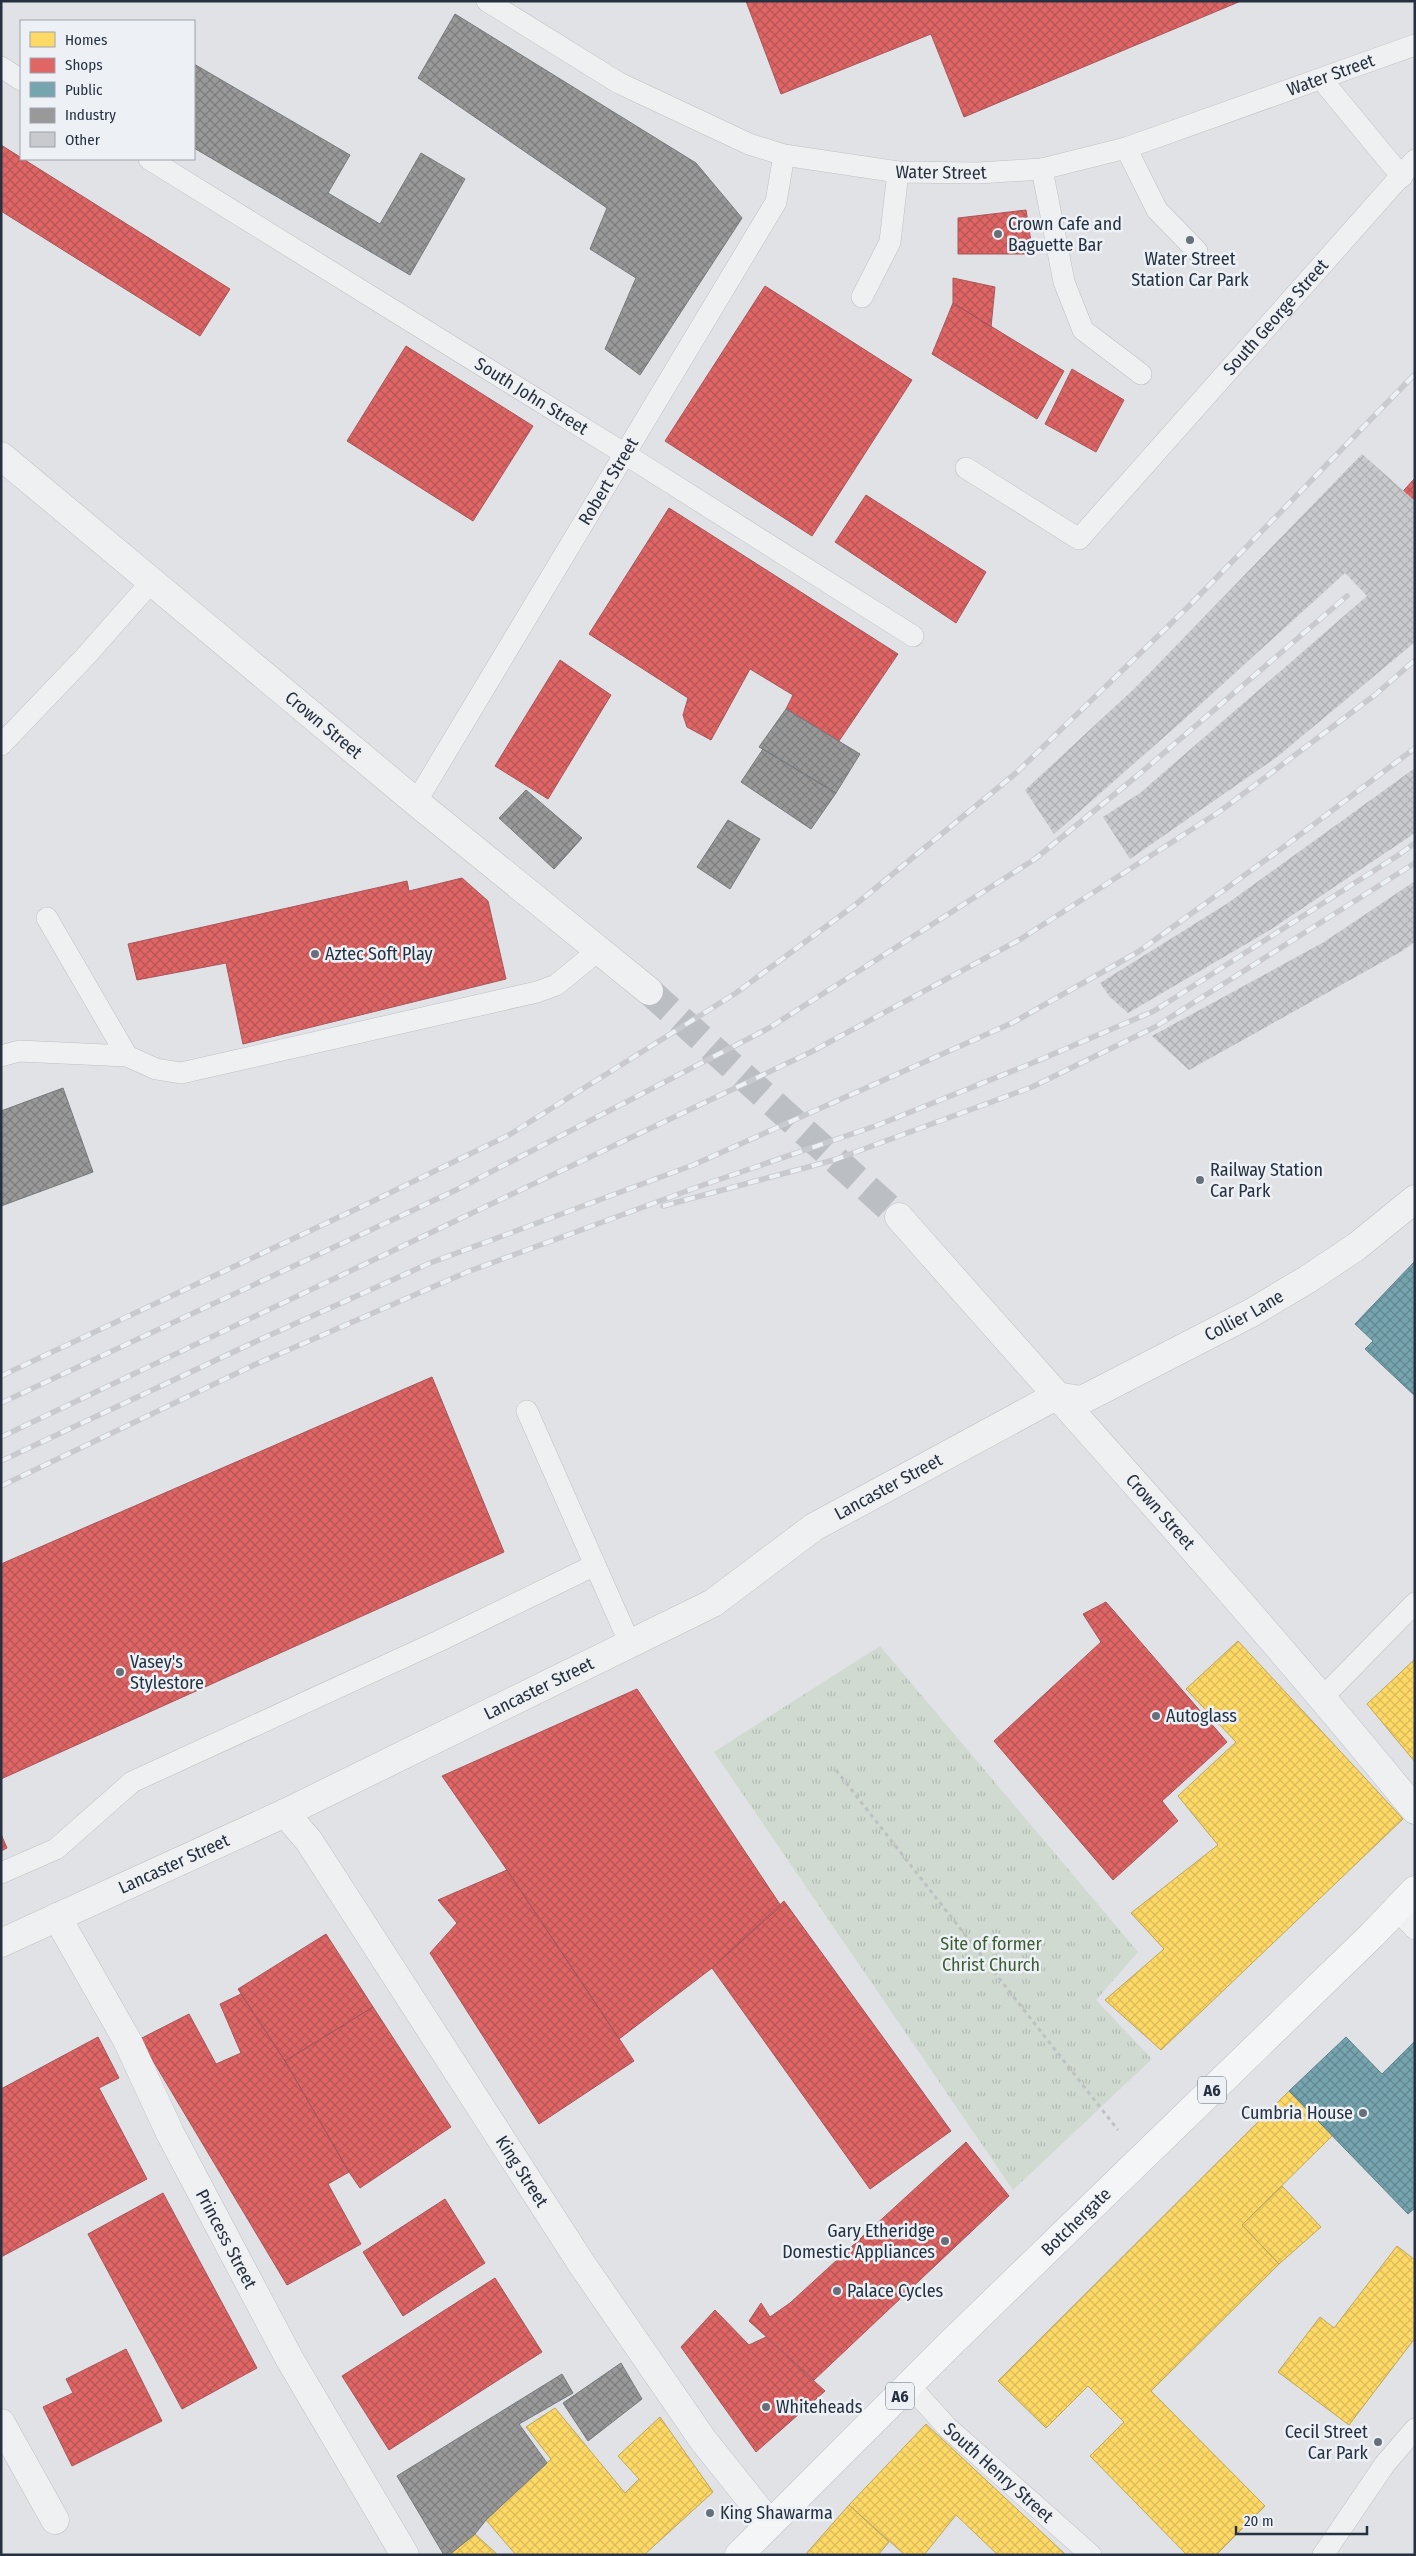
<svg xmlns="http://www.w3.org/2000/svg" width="1416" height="2556" font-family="'Fira Sans Condensed',sans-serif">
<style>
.park{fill:url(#park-tufts)}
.homes{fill:url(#homes-cross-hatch);stroke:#bea75b}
.shops{fill:url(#shops-cross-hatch);stroke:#a8565b}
.public{fill:url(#public-cross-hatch);stroke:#5e828e}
.industry{fill:url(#industry-cross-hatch);stroke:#767a7e}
.building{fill:url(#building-cross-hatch)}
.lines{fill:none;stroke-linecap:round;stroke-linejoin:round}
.minor-tunnel{stroke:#bbbfc4;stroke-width:28;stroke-dasharray:28 14;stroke-linecap:butt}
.service-casing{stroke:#bec0c3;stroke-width:22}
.minor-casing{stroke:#bec0c3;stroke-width:29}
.primary-casing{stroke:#bcbfc3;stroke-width:29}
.path{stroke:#bec1c4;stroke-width:3;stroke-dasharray:4 4;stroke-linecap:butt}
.service{stroke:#eff0f2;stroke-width:21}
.minor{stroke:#eff0f2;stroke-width:28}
.primary{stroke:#f4f5f6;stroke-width:28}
.rail-casing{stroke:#c8cacd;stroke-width:5.5}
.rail{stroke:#edf1f6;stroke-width:4;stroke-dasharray:11;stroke-linecap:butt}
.poi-dot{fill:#666f7a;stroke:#edf1f6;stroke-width:2}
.labels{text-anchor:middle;stroke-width:5;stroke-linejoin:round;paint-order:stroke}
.shield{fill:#edf1f6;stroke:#616b77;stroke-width:1}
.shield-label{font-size:16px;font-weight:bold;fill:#253140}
.street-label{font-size:18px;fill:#253140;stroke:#edf1f6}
.poi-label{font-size:18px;fill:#253140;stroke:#edf1f6;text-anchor:start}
.park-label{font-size:18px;fill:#3d5d32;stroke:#edf1f6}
</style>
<defs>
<pattern id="park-tufts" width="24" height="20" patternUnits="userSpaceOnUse" patternTransform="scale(1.25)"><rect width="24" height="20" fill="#d1dad0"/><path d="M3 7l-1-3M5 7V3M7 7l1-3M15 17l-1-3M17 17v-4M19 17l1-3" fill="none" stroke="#b3bcb4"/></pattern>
<pattern id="homes-cross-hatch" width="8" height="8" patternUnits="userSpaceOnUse" patternTransform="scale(1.25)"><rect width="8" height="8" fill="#ffd966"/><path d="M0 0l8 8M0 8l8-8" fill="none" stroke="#dabb5a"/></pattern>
<pattern id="shops-cross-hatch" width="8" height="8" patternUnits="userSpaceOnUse" patternTransform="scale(1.25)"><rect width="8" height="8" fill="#e06666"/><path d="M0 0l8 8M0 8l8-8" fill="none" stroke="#b55555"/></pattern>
<pattern id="public-cross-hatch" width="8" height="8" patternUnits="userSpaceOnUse" patternTransform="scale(1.25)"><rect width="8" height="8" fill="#76a5af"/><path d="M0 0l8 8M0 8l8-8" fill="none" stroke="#618790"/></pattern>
<pattern id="industry-cross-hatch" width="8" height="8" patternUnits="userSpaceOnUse" patternTransform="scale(1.25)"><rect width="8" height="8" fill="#999"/><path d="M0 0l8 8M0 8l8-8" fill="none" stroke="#7d7d7e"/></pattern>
<pattern id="building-cross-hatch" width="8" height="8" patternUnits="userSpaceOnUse" patternTransform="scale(1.25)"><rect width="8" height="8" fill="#c8cacd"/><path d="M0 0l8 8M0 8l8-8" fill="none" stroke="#acaeb1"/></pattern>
</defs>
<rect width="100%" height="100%" fill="#e0e2e5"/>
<!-- park -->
<path class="park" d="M880 1646 1138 1952 1096 2000 1152 2059 1013 2190 714 1752Z"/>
<!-- homes -->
<path class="homes" d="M1238 1641 1403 1819 1161 2050 1105 2000 1164 1949 1131 1913 1218 1845 1178 1796 1236 1742 1186 1689Z
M1415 1659V1762L1367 1704Z
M1289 2091 1333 2135 1242 2225 1279 2264 1151 2391 1265 2506 1216 2555H1187L1090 2456 1124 2422 1088 2386 1046 2428 998 2381Z
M1282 2186 1321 2227 1279 2264 1242 2225Z
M1397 2246 1415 2260V2338L1349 2425 1278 2372 1320 2317 1334 2328Z
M555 2408 625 2493 639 2479 618 2456 660 2417 713 2492 644 2555H516L486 2520 551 2459 526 2427Z
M926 2424 1066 2555H998L956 2515 924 2555H905L849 2505Z
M849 2505 889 2542 878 2555H805Z
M475 2534 498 2555H449Z"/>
<!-- shops -->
<path class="shops" d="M746 1H1241L964 117 931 34 781 94Z
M1 145 230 289 200 336 1 211Z
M1026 210 1033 254H958V218Z
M953 278 995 287 991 327 953 303Z
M765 286 912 380 812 536 665 441Z
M953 303 1064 371 1037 419 932 354Z
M406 346 533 426 473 521 347 441Z
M1072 369 1124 400 1096 452 1045 424Z
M1415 478V556L1404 568 1366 532Z
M866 495 986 572 956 623 835 542Z
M669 508 898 654 839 741 786 709 793 695 750 669 711 740 687 727 683 715 688 698 589 634Z
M560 660 611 695 548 799 495 766Z
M462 878 488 901 506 979 243 1044 226 963 137 980 128 944 407 881 409 891Z
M432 1377 504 1552 1 1779V1564Z
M1106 1602 1227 1742 1162 1801 1178 1821 1113 1880 994 1741 1101 1642 1083 1614Z
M637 1689 781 1906 712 1968 619 2039 507 1870 442 1776Z
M1 1834 7 1848 1 1851Z
M507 1870 634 2061 539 2124 430 1953 457 1923 438 1900Z
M784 1901 951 2131 870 2189 712 1968Z
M326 1934 373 2007 285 2061 238 1989Z
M241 1994 285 2061 349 2172 328 2184 361 2244 287 2285 140 2039 189 2014 216 2064 241 2053 220 2004Z
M373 2007 451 2127 360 2188 349 2172 285 2061Z
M98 2037 119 2078 99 2088 147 2179 1 2257V2089Z
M966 2142 1009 2196 814 2380 749 2321 761 2303 770 2317 790 2303Z
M163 2193 257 2368 182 2409 88 2234Z
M445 2199 485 2263 403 2316 363 2252Z
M495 2278 542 2352 389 2450 342 2376Z
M715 2310 749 2345 766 2337 825 2391 756 2452 681 2347Z
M126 2349 162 2421 72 2466 43 2407 73 2393 66 2379Z"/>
<!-- public -->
<path class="public" d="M1415 1261V1396L1365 1349 1373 1341 1355 1324Z
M1346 2037 1382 2074 1415 2041V2208L1408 2214 1289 2091Z"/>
<!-- industry -->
<path class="industry" d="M455 14 696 163 742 218 640 375 605 349 636 278 590 249 607 208 418 78Z
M194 64 350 155 328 193 380 224 421 153 465 179 410 275 194 148Z
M786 709 860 754 836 793 759 747Z
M763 749 836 793 811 829 741 782Z
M526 790 582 838 554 869 499 818Z
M728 820 760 839 730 889 697 867Z
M63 1088 93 1172 1 1206V1111Z
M621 2363 642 2399 588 2441 563 2403Z
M562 2374 573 2393 519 2424 547 2463 486 2520 475 2534 449 2555H444L397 2476Z"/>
<!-- building -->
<path class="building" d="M1362 454 1415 501V642L1277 757 1130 859 1103 817 1140 793 1367 596 1345 573 1180 723 1054 834 1025 790 1136 687Z
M1415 768V833L1270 930 1128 1013 1110 997 1100 983 1228 903Z
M1415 881V942L1402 951 1189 1070 1152 1036 1324 942Z"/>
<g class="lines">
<!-- minor-tunnel -->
<path class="minor-tunnel" d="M649 991 899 1217"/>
<!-- service casing -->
<g class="service-casing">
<g id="service">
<path id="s1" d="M487 1 619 83 749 144 784 155 898 172 978 173 1042 169 1126 148 1415 45"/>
<path d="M1 67 21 80"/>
<path d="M1322 80 1402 177"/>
<path d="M1126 148 1157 210 1197 251"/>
<path id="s2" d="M149 159 625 454 913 636"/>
<path d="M1042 169 1064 282 1083 330 1141 374"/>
<path d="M862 297 890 242 898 172"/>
<path id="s3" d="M966 468 1079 539 1415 160"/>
<path d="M1 745 85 657 152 581"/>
<path id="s4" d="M416 802 776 202 784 155"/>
<path d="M47 918 127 1056 156 1069 181 1073 537 992 556 985 599 950"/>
<path d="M1 1056 19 1051 127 1056"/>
<path d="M527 1411 630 1644"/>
<path d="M1322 1698 1415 1603"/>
<path d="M1 1873 56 1849 132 1782 439 1641 595 1565"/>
<path d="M1396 1909 1415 1929"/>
<path id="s5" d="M910 2386 947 2427 1091 2555"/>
<path d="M1323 2555 1385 2464 1415 2429"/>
</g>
</g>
<!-- minor casing -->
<g class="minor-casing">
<g id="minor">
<path id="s6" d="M1 456 416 802 649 991"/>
<path id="s7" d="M899 1217C1072 1414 1250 1607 1415 1810"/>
<path id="s8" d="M1056 1396 1082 1400 1251 1313 1308 1279 1356 1247 1415 1199"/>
<path id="s9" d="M285 1813 309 1841 581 2263 703 2440 770 2524"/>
<path id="s10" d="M57 1917 127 2040 170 2133 289 2358 405 2555"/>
<path id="s11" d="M1 1943 285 1813 713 1603 814 1527 1056 1396"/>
<path d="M1 2423 55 2520"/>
</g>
</g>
<!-- primary casing -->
<g class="primary-casing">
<g id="primary">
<path id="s12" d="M739 2555 952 2342 1372 1935 1415 1890"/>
</g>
</g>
<!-- path -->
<path class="path" d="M836 1770 1118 2130"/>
<!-- service -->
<use href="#service" class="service"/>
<!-- minor -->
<use href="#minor" class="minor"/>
<!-- primary -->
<use href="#primary" class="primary"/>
<!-- rail casing -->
<g class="rail-casing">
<path id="rail" d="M663 1206 834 1160 1032 1087 1155 1027 1415 863
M1 1376 367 1204 509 1135 736 993 855 905 1016 773 1187 608 1415 374
M1 1403 454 1191 769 1028 1035 859 1137 776 1347 596
M1 1437 811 1052 1019 940 1219 812 1375 695 1415 660
M1 1461 259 1340 430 1263 693 1165 1012 1023 1138 952 1285 846 1415 748
M1 1486 254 1365 467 1272 703 1185 878 1125 1030 1064 1154 1011 1397 856 1415 843"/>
</g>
<!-- rail -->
<use href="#rail" class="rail"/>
</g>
<!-- markers -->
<g class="poi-dot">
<circle cx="998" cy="234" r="5"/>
<circle cx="1190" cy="240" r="5"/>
<circle cx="315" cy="954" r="5"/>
<circle cx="1200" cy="1180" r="5"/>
<circle cx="120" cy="1672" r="5"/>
<circle cx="1156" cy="1716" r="5"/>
<circle cx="1363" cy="2113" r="5"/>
<circle cx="945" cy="2241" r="5"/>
<circle cx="837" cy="2291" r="5"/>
<circle cx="766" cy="2407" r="5"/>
<circle cx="1378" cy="2442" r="5"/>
<circle cx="710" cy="2513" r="5"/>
</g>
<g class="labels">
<!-- shield labels -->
<g class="shield">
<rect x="1198" y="2076.5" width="28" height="27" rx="4"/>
<rect x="886" y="2382.5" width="28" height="27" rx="4"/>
</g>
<g class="shield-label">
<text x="1212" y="2096">A6</text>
<text x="900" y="2402">A6</text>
</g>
<!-- street labels -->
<g class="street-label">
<text dy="6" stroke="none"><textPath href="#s1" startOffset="899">Water Street</textPath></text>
<text dy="6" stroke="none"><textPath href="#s1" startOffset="494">Water Street</textPath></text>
<text dy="6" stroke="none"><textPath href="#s3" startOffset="430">South George Street</textPath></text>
<text dy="6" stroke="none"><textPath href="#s2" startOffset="450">South John Street</textPath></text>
<text dy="6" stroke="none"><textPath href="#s4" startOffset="374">Robert Street</textPath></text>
<text dy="6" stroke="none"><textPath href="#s6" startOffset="420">Crown Street</textPath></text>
<text dy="6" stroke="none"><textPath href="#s8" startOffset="209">Collier Lane</textPath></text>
<text dy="6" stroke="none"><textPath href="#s11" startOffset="1000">Lancaster Street</textPath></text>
<text dy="6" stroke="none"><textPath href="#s7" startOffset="394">Crown Street</textPath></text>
<text dy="6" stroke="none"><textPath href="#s11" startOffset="595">Lancaster Street</textPath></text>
<text dy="6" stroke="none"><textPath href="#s11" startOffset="190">Lancaster Street</textPath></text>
<text dy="6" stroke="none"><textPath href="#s9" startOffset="430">King Street</textPath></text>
<text dy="6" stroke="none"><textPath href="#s12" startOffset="474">Botchergate</textPath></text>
<text dy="6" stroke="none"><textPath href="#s10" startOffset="364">Princess Street</textPath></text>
<text dy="6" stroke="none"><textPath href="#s5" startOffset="124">South Henry Street</textPath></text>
</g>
<!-- poi labels -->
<g class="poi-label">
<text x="1008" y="230">Crown Cafe and<tspan x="1008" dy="21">Baguette Bar</tspan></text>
<text x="1190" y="265" text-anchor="middle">Water Street<tspan x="1190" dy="21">Station Car Park</tspan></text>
<text x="325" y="960">Aztec Soft Play</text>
<text x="1210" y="1176">Railway Station<tspan x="1210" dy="21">Car Park</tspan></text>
<text x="130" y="1668">Vasey's<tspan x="130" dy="21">Stylestore</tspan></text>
<text x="1166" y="1722">Autoglass</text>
<text x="1353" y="2119" text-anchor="end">Cumbria House</text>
<text x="935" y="2237" text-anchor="end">Gary Etheridge<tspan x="935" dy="21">Domestic Appliances</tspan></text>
<text x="847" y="2297">Palace Cycles</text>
<text x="776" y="2413">Whiteheads</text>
<text x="1368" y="2438" text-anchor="end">Cecil Street<tspan x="1368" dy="21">Car Park</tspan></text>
<text x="720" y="2519">King Shawarma</text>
</g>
<!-- park labels -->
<g class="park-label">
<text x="991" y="1950">Site of former<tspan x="991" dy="21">Christ Church</tspan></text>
</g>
</g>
<!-- border -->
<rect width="1416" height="2556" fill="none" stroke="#253140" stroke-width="5"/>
<!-- legend -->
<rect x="20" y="20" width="175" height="140" fill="#edf1f6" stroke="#9da4ad"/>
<rect x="30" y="32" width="25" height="15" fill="#ffd966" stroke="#9da4ad"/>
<text x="65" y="45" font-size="15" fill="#253140">Homes</text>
<rect x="30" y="58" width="25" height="15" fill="#e06666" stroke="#9da4ad"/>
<text x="65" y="70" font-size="15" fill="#253140">Shops</text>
<rect x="30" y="82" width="25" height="15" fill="#76a5af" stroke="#9da4ad"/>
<text x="65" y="95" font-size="15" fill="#253140">Public</text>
<rect x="30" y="108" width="25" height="15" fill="#999999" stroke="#9da4ad"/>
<text x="65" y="120" font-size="15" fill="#253140">Industry</text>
<rect x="30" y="132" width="25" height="15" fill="#c8cacd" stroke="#9da4ad"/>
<text x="65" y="145" font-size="15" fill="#253140">Other</text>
<!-- scale -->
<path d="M1236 2526v8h131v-8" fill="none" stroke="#253140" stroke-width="2.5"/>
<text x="1244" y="2526" font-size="15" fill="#253140" stroke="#edf1f6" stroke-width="4" paint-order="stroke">20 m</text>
</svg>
